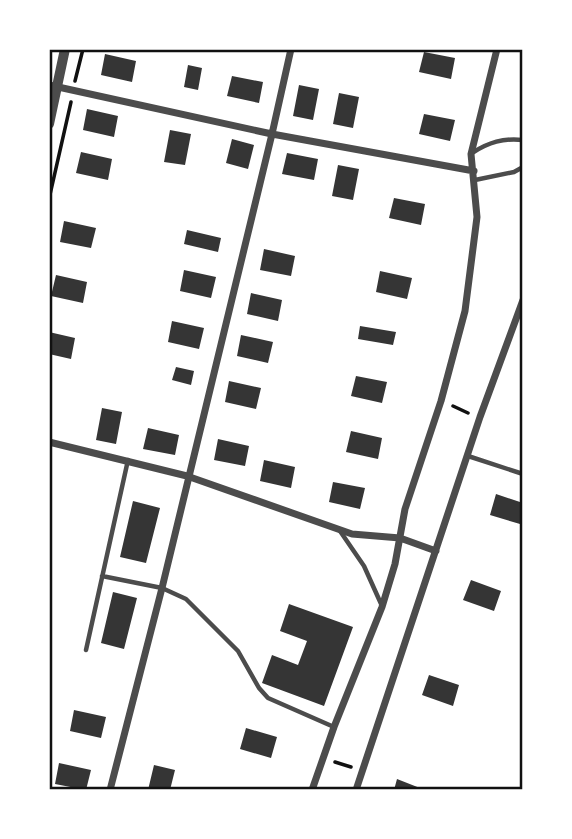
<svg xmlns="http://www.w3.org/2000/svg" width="572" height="839" font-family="'Sofia Sans Condensed',sans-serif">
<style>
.building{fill:#353535}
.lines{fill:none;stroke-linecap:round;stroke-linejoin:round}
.path{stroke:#111;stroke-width:3.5}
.service{stroke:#4c4c4c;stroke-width:4.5}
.minor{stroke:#4c4c4c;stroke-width:7}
.tertiary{stroke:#4c4c4c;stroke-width:10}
.neatline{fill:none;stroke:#111;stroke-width:2.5}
</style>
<rect width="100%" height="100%" fill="#fff"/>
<!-- building -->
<path class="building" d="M424 52 455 58 451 79 419 72Z
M105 54 136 61 132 82 101 75Z
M188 65 202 68 198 90 184 87Z
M232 76 263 82 259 103 227 96Z
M299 85 319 89 313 120 293 116Z
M339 93 359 97 353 128 333 124Z
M87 109 118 116 114 137 83 130Z
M424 114 455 120 450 141 419 134Z
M170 130 191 134 185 165 164 162Z
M232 139 254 145 248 169 226 163Z
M81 152 112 159 108 180 76 173Z
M287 153 318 159 314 180 282 174Z
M338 165 359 169 353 200 332 196Z
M394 198 425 204 421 225 389 218Z
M64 221 96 228 91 248 60 242Z
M187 230 221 238 218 252 184 244Z
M264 249 295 256 291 276 260 270Z
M184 270 216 277 211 298 180 291Z
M380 271 412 278 407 299 376 292Z
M56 275 87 282 83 303 51 296Z
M251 293 282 300 278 321 247 314Z
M172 321 204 328 199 349 168 342Z
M360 326 396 332 393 345 358 339Z
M49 332 75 338 71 359 49 354Z
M241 335 273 342 268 363 237 356Z
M176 367 194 371 191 385 172 380Z
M356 376 387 382 382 403 351 396Z
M229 381 261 388 256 409 225 402Z
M102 408 122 412 116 444 96 440Z
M148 428 179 435 175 455 143 449Z
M351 431 382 438 378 459 346 452Z
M218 439 249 446 245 466 214 460Z
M264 460 295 467 291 488 260 481Z
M333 482 365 488 360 509 329 502Z
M496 494 523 503 520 524 490 515Z
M133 501 160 508 146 563 120 557Z
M471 580 501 591 494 611 463 600Z
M113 592 137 598 124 649 101 643Z
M289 604 353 627 324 706 262 683 272 655 298 665 307 641 280 631Z
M429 675 459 685 453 706 422 695Z
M74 710 106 717 101 738 70 731Z
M246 728 277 737 271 758 240 749Z
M59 763 91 770 86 790 55 784Z
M154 765 175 770 170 790H148Z
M397 779 425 790H394Z"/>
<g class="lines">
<!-- path -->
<path class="path" d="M75 81 83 49
M49 199 71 102
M453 406 468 413
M335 762 351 767"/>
<!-- service -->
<path class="service" d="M472 153C489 142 503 138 523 140
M475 180 514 172 523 167
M468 456 523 474
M340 531 364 566 382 606
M102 576 162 588 186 599 238 651 259 688 268 698 334 727
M86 650 128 460"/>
<!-- minor -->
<path class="minor" d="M49 85 272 134 474 171
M49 442 187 476 352 534 400 538 436 551
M110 790 162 588 272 134 291 49
M312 790 334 727 382 607 395 564 405 509 441 401 465 311 477 217 471 154 497 49
M356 790 480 417 523 300"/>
<!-- tertiary -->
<path class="tertiary" d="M49 124 65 49"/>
</g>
<!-- border -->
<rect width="572" height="839" fill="none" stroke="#ffffff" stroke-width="102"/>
<rect x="51" y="51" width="470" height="737" class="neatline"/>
</svg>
